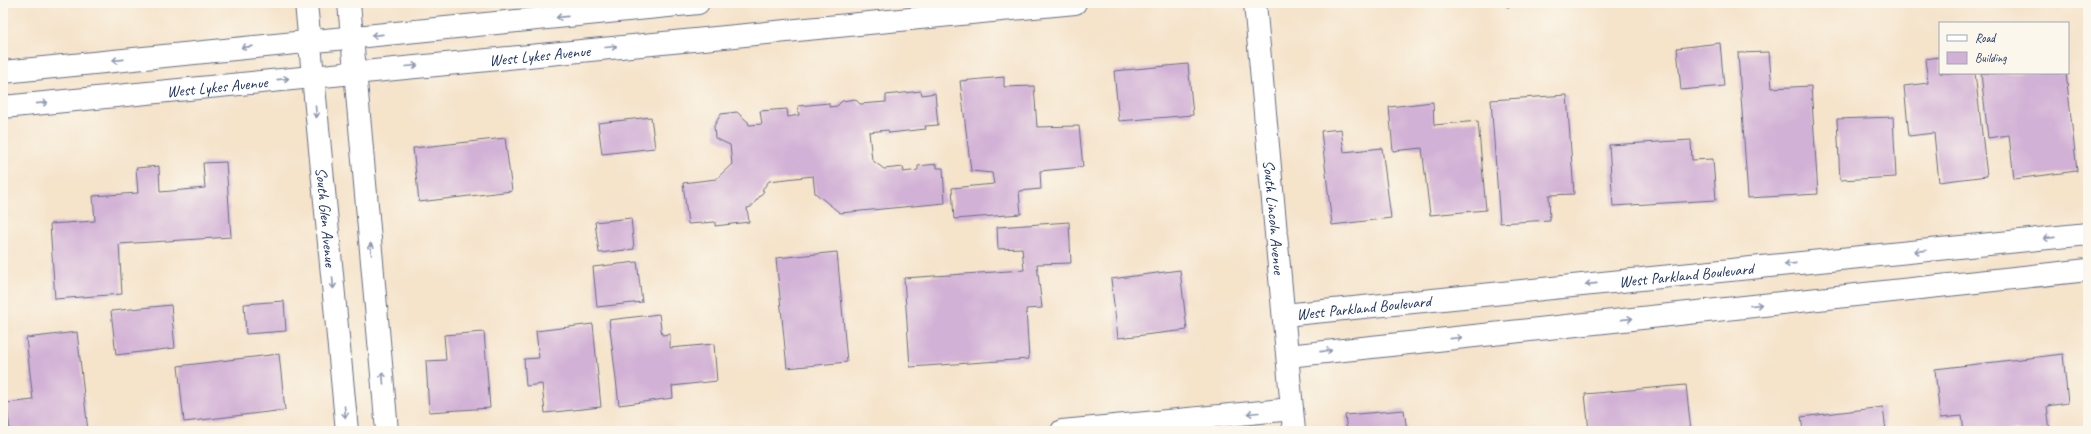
<svg xmlns="http://www.w3.org/2000/svg" width="2091" height="434" font-family="Caveat,sans-serif">
<style>
.building{fill:#d2b1d6}
.lines{fill:none;stroke-linecap:round;stroke-linejoin:round}
.street-casing{stroke:#676e84;stroke-width:24}
.street{stroke:#fff;stroke-width:22}
.oneway{stroke:#8d97ae}
.labels{text-anchor:middle;stroke-width:4;stroke-linejoin:round;paint-order:stroke}
.street-label{font-size:16px;fill:#1b2f5e;stroke:#fbf7ec}
</style>
<rect width="100%" height="100%" fill="#fbf7ec"/>
<filter id="ink" filterUnits="userSpaceOnUse"><feTurbulence type="fractalNoise" baseFrequency=".025" numOctaves="2"/><feDisplacementMap in="SourceGraphic" scale="8" xChannelSelector="R" yChannelSelector="G"/><feConvolveMatrix kernelMatrix="1 2 1 2 8 2 1 2 1" color-interpolation-filters="sRGB"/></filter>
<filter id="wash" filterUnits="userSpaceOnUse"><feTurbulence type="fractalNoise" baseFrequency=".012" numOctaves="4" result="noise"/><feDisplacementMap in="SourceGraphic" scale="16" xChannelSelector="R" yChannelSelector="G"/><feGaussianBlur stdDeviation="0.9" result="paint"/><feColorMatrix in="noise" values="0 0 0 0 0 0 0 0 0 0 0 0 0 0 0 0 0 1.4 0 .05"/><feComposite in="paint" operator="in"/></filter>
<g filter="url(#wash)">
<rect width="100%" height="100%" fill="#f5e3ca"/>
<g id="blocks">
<!-- building -->
<path class="building" d="M1506 3H1535V4L1507 7Z
M1720 43 1724 86 1681 90 1677 48Z
M1769 52 1772 88 1811 86 1818 194 1748 198 1738 53Z
M1940 57V73H1975L1987 176 1939 182 1934 133 1909 136 1904 86 1928 83 1925 59Z
M1188 64 1193 115 1119 121 1114 71Z
M1981 73H2066L2077 171 2014 179 2009 135 1988 138Z
M1004 77V87L1034 86 1037 127 1079 126 1083 167 1040 171 1041 189 1019 191 1021 214 954 219 952 188 994 184 992 173 971 171 960 81Z
M921 91 922 95 935 93 938 125 925 126 926 129 889 133 888 130 869 132 872 160 884 169 903 167 904 172 918 170V166L937 164V168H943L945 203 840 213 815 193 813 176 769 181 762 190 764 191 751 207 747 208 749 222 715 226V222L688 224 683 183 716 179 732 164 730 145 715 138 714 126 721 114 737 112 748 122 749 125 762 124 760 111 787 109 788 117 799 115 798 106 829 103V107L837 106 842 101 855 99 860 104 886 102V95Z
M1567 95 1574 194 1549 195 1550 220 1500 223 1491 100Z
M1433 102 1434 125 1478 121 1486 210 1430 215 1422 148 1393 151 1389 107Z
M651 117 655 148 602 154 598 123Z
M1893 117 1896 177 1840 180 1837 119Z
M1341 129 1344 152 1382 148 1391 218 1332 225 1321 131Z
M505 138 512 191 419 202 413 148Z
M1691 140 1692 160 1713 159 1716 200 1613 206 1609 145Z
M226 162 231 237 119 244 122 294 55 299 50 224 95 221 93 196 138 193 136 168 159 166 160 192 205 188 203 163Z
M631 218 634 249 599 253 595 222Z
M1069 222 1071 263 1037 264 1042 308 1026 309 1029 359 910 367 904 278 1024 270 1022 248 998 249 997 227Z
M837 252 847 362 787 368 776 258Z
M637 262 642 302 597 307 593 267Z
M1180 270 1187 330 1118 338 1111 279Z
M284 301 286 331 246 334 244 304Z
M171 305 175 348 116 355 111 311Z
M659 314 662 335 670 334V348L714 344 717 381 672 386 673 398 619 405 609 320Z
M593 324 601 407 545 413 542 384 526 386 524 359 539 358 536 331Z
M77 332 88 431H10L7 403 33 400 26 338Z
M484 332 490 408 429 412 426 361 446 360 444 335Z
M279 354 285 410 184 422 178 366Z
M2063 354 2068 403 2047 406 2050 431H1964L1962 416 1940 418 1935 369Z
M1686 385 1691 431H1589L1585 394Z
M1883 407 1886 431H1803L1801 417Z
M1404 410 1407 431H1347L1345 415Z"/>
</g>
</g>
<g filter="url(#ink)">
<use href="#blocks" fill-opacity="0" stroke="#676e84" stroke-width="1"/>
<g class="lines">
<!-- street casing -->
<g class="street-casing">
<g id="street">
<path id="s1" d="M306 3 347 431"/>
<path d="M349 3 387 431"/>
<path id="s2" d="M1255 3 1294 431"/>
<path d="M3 72 698 3"/>
<path id="s3" d="M3 107 1075 3"/>
<path id="s4" d="M1284 315 2088 234"/>
<path d="M1288 356 2088 270"/>
<path d="M1062 431 1292 409"/>
</g>
</g>
<!-- street -->
<use href="#street" class="street"/>
</g>
<!-- one-way arrows -->
<defs><path id="oneway-shaft" d="M-6 0H5M1.5-3L5.5 0L1.5 3" fill="none" stroke-width="1.6" stroke-linecap="round" stroke-linejoin="round"/></defs>
<g class="oneway">
<use href="#oneway-shaft" transform="translate(562 17) rotate(174)"/>
<use href="#oneway-shaft" transform="translate(377 35) rotate(174)"/>
<use href="#oneway-shaft" transform="translate(247 47) rotate(174)"/>
<use href="#oneway-shaft" transform="translate(611 47) rotate(-5)"/>
<use href="#oneway-shaft" transform="translate(118 60) rotate(174)"/>
<use href="#oneway-shaft" transform="translate(412 66) rotate(-5)"/>
<use href="#oneway-shaft" transform="translate(283 79) rotate(-6)"/>
<use href="#oneway-shaft" transform="translate(42 103) rotate(-6)"/>
<use href="#oneway-shaft" transform="translate(316 112) rotate(85)"/>
<use href="#oneway-shaft" transform="translate(2049 238) rotate(174)"/>
<use href="#oneway-shaft" transform="translate(371 249) rotate(-95)"/>
<use href="#oneway-shaft" transform="translate(1920 251) rotate(174)"/>
<use href="#oneway-shaft" transform="translate(1790 264) rotate(174)"/>
<use href="#oneway-shaft" transform="translate(333 283) rotate(85)"/>
<use href="#oneway-shaft" transform="translate(1591 284) rotate(174)"/>
<use href="#oneway-shaft" transform="translate(1756 305) rotate(-6)"/>
<use href="#oneway-shaft" transform="translate(1627 319) rotate(-6)"/>
<use href="#oneway-shaft" transform="translate(1456 338) rotate(-6)"/>
<use href="#oneway-shaft" transform="translate(1326 351) rotate(-6)"/>
<use href="#oneway-shaft" transform="translate(383 378) rotate(-95)"/>
<use href="#oneway-shaft" transform="translate(345 412) rotate(85)"/>
<use href="#oneway-shaft" transform="translate(1253 413) rotate(175)"/>
</g>
</g>
<g class="labels">
<!-- street labels -->
<g class="street-label">
<text dy="6" stroke="none"><textPath href="#s3" startOffset="539">West Lykes Avenue</textPath></text>
<text dy="6" stroke="none"><textPath href="#s3" startOffset="215">West Lykes Avenue</textPath></text>
<text dy="6" stroke="none"><textPath href="#s1" startOffset="215">South Glen Avenue</textPath></text>
<text dy="6" stroke="none"><textPath href="#s2" startOffset="215">South Lincoln Avenue</textPath></text>
<text dy="6" stroke="none"><textPath href="#s4" startOffset="404">West Parkland Boulevard</textPath></text>
<text dy="6" stroke="none"><textPath href="#s4" startOffset="80">West Parkland Boulevard</textPath></text>
</g>
</g>
<!-- margin -->
<rect width="2091" height="434" fill="none" stroke="#fbf7ec" stroke-width="16"/>
<!-- legend -->
<rect x="1939" y="22" width="130" height="52" fill="#fbf7ec" stroke="#a1a7b3"/>
<rect x="1947" y="35" width="20" height="6" fill="#ffffff" stroke="#a1a7b3"/>
<text x="1975" y="42" font-size="12" fill="#1b2f5e">Road</text>
<rect x="1947" y="52" width="20" height="12" fill="#d2b1d6" stroke="#a1a7b3"/>
<text x="1975" y="62" font-size="12" fill="#1b2f5e">Building</text>
</svg>
